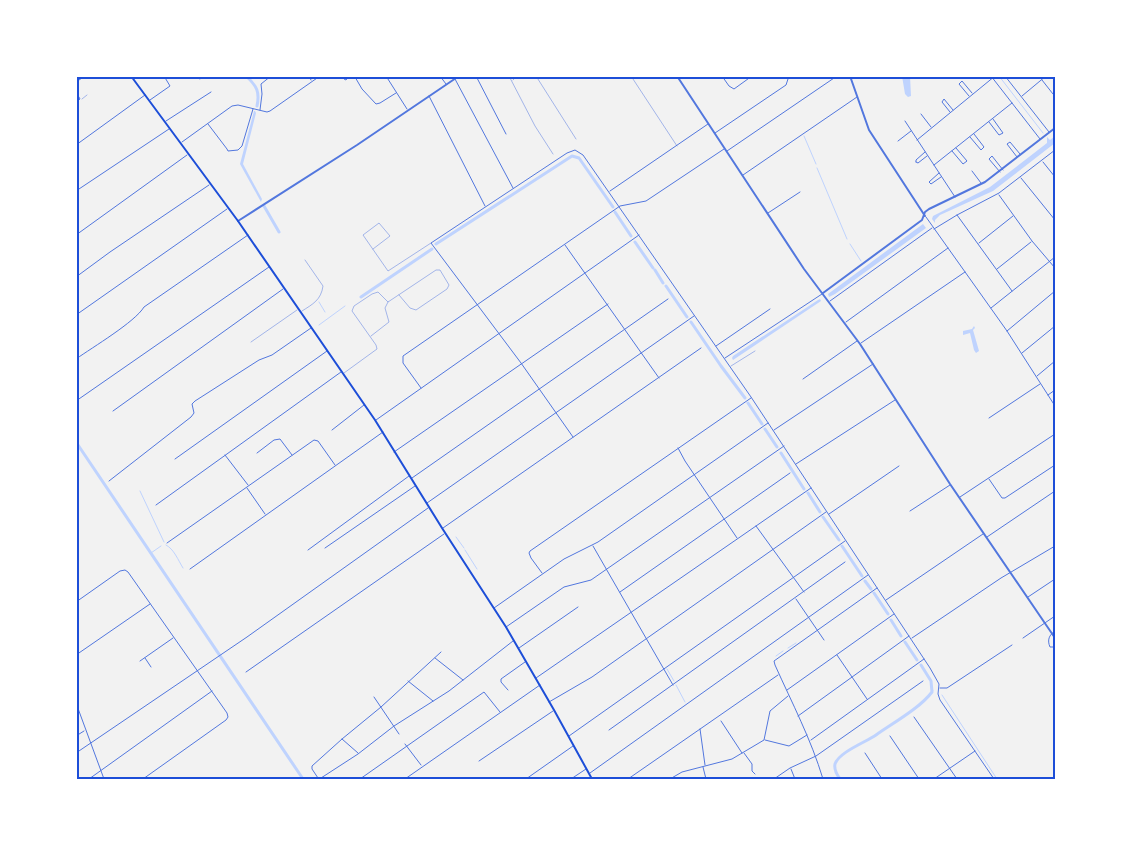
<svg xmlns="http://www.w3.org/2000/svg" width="1131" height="855" font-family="Ubuntu,sans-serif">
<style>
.water{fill:#bfd3fe}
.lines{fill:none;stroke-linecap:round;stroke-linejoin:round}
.stream{stroke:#bfd3fe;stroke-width:1}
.canal{stroke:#bfd3fe;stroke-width:3}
.service{stroke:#5277de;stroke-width:0.5}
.minor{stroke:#5277de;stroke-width:1}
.tertiary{stroke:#5277de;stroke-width:2}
.primary{stroke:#1d4ed8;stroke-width:2}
.neatline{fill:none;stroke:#1d4ed8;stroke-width:2}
</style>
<rect width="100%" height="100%" fill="#f2f2f2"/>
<!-- water -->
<path class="water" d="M902 76H910L911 96 908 97 905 94Z
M254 111H255L256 113 243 164 262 199 261 202 240 164Z
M1055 136V143L993 191 940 215 935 220V223L932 219 933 216 990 187 1047 143V137L1050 140Z
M923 224 926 228 835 294 829 297 828 294Z
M818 300 820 299 821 301 733 360 732 358 733 356Z
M974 326 975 328 973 330 979 351 976 353 974 350 970 333 963 335V331L972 329Z"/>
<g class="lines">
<!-- stream -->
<path class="stream" d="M999 76 1043 133
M804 136 816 164
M817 168 847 239
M850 244 861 261
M319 302 325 312
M319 325 345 306
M140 491 164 542
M456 537 464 548
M166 545C174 549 178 560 183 568
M465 550 477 569
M151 553 161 546
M788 648 796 643
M776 656 783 651
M667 669 674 681
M676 685 685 702
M932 692 933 691
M942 695 997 779"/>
<!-- canal -->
<path class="canal" d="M246 76C257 86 260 92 257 106
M264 206 279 232
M615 212 631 236
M635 242 653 268
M436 244 572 156 579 158 613 207
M655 270 663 283
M666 286 687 317
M361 297 432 249
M691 322 721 366 745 398
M748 403 762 424
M765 429 777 447
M76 442 303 779
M781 453 804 489
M808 493 820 512
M823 517 839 540
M842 546 862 576
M865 581 871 589
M874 593 888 614
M891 620 901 636
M905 642 917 660
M840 779C837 775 834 769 835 764 839 752 866 742 876 735 893 723 920 708 932 692L931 681 921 665"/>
<!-- service -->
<path class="service" d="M509 76 535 126 553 154
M536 76 576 139
M631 76 677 146
M513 80 517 76
M82 99 87 95
M373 249 390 236 379 223 363 235 388 271 431 243
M302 311C313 304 321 300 323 286L305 260
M371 336 389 322 385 308 388 302
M251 342 297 310
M731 366 755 351
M344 373 377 349 376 345 352 311 354 306 372 294 378 292 388 302 436 270H440L449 285 447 289 416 310 410 308 399 295"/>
<!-- minor -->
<path class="minor" d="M309 76 311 80
M345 76 344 79 346 80 349 76
M352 76 355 77 362 89 376 104 380 103 396 93
M386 76 407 109
M440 76 446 84
M476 76 506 134
M722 76 729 86 734 89 752 76
M991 76 1040 139
M1005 76 1049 132
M200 79 204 76
M455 79 513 188
M1042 80 1053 94
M76 82 85 76
M76 92 80 99 76 102
M429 96 485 206
M969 96 959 84 962 81 972 93
M1022 96 1046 76
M150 100 170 86 164 76
M260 110 262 94 261 84 271 76
M950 112 942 102 944 99 953 110
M921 114 931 127
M166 121 211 92
M905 121 955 197
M989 122 999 135 1003 133 993 119
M208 124 227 149 228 151 238 150 242 146 253 109
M715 133 786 85 789 76
M970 137 981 150 984 147 974 134
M917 140 995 76
M898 141 911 131
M182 142 232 106 238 105 267 112 270 111 320 76
M76 145 145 95
M727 151 837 76
M952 151 963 164 967 161 956 148
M1017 157 1007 144 1010 142 1020 154
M916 162V160L925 152
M916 162 918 163 927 156
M1043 162 1055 177
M934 165 1012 103
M972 171 981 183
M1000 172 989 159 992 156 1003 170
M939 173 929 182 931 184 941 177
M743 175 857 97
M1021 178 1055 220
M76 191 169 129
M610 191 708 124
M999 195 1032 241 1055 268
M768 213 800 192
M957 215 1012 291
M926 217 1007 331 1055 406
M934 229 957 215 999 193 1055 150
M76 235 187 155
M979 243 1013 216
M565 245 659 378
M997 269 1031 242
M76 277 110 252 209 185
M830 301 932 228
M991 308 1055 257
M76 315 227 209
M846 322 948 248
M1007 331 1055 291
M861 343 965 272
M716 346 770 309
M1022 353 1055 326
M725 358 822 294
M76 359C93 347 135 322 144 307L248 235
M1037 376 1055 361
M803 379 857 341
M421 388 403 363V356L620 206 646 201 724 149
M1048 395 1055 390
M76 401 269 267
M113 411 283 289
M989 418 1040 384
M376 420 639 235
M332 430 364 405
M774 430 873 364
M573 437 521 363 431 243 567 153 575 150 583 155 751 397 930 668 939 684 938 694 940 700 994 779
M678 448 685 461 737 538
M394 452 608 304
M257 453 274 440 280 439 292 455
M225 455 248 485
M175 459 327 351
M796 464 895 400
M412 478 668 299
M989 479 1002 498H1005L1055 465
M109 481 191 417 194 413 192 404 195 401 259 360 272 355 311 328
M247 488 265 514
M960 497 1055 434
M427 503 694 316
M156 505 341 372
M910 511 950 485
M829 514 899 466
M756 526 804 592
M443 528 701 348
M987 537 1055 491
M167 543 314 440 318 441 335 465
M593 546 673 685
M325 548 415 486
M308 550 409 476
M190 569 383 432
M542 573 531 558 529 553 530 551 751 398
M620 592 790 473
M1028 597 1055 579
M796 599 824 640
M886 600 983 534
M76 602 120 571 125 570 128 572 227 713 228 717 226 720 143 779
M494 608 564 559 598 542 768 423
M506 627 564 587 591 580 784 446
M1055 631C1049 635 1047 640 1050 647H1053L1055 645
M912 638 1001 578 1055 546
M1023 638 1055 616
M519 648 578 607
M441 652 381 707 342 739 312 766V769L318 778H321L358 754 394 726 449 691 513 641
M76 655 150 604
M837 655 867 699
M145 658 151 667
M435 658 463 680
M140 661 173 638
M246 672 444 534
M536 678 811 488
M408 681 433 701
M940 688H947L1012 645
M508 690 501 682V679L525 662
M787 690 894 614
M374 697 399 734
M549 702 592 677 826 512
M76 703 104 779
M798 716 909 636
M914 717 957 779
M721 721 742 753
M700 729 705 765
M609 730 845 562
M76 736 84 731
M569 736 845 541
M890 736 919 779
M342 739 358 753
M765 740 789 746 807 735
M811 740 924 659
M405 744 421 765
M76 753 247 637 428 508
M744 753 752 764V771L755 774
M865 753 882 779
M479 761 553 711
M703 767 706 779
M791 769 795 779
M590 773 868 575
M89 779 212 691
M360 779 484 692 500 712
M405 779 540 685
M526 779 573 746
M571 779 586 769
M628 779 778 675
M670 779 682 772 732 759 764 740 770 711 788 696
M774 779 790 768 816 756 923 681
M823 779C811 739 792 703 775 665L774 661 877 588
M934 779 975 751"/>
<!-- tertiary -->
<path class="tertiary" d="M677 76 804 269 860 344 950 484 1055 638
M850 76 869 130 925 216
M238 221 357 145 459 76
M823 293 922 220 925 212 929 209 985 182 1055 128"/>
<!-- primary -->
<path class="primary" d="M131 76 238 221 375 420 442 528 506 627 554 710 592 779"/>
</g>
<!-- border -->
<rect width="1131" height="855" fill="none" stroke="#ffffff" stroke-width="155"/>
<rect x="78" y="78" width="976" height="700" class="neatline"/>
</svg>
